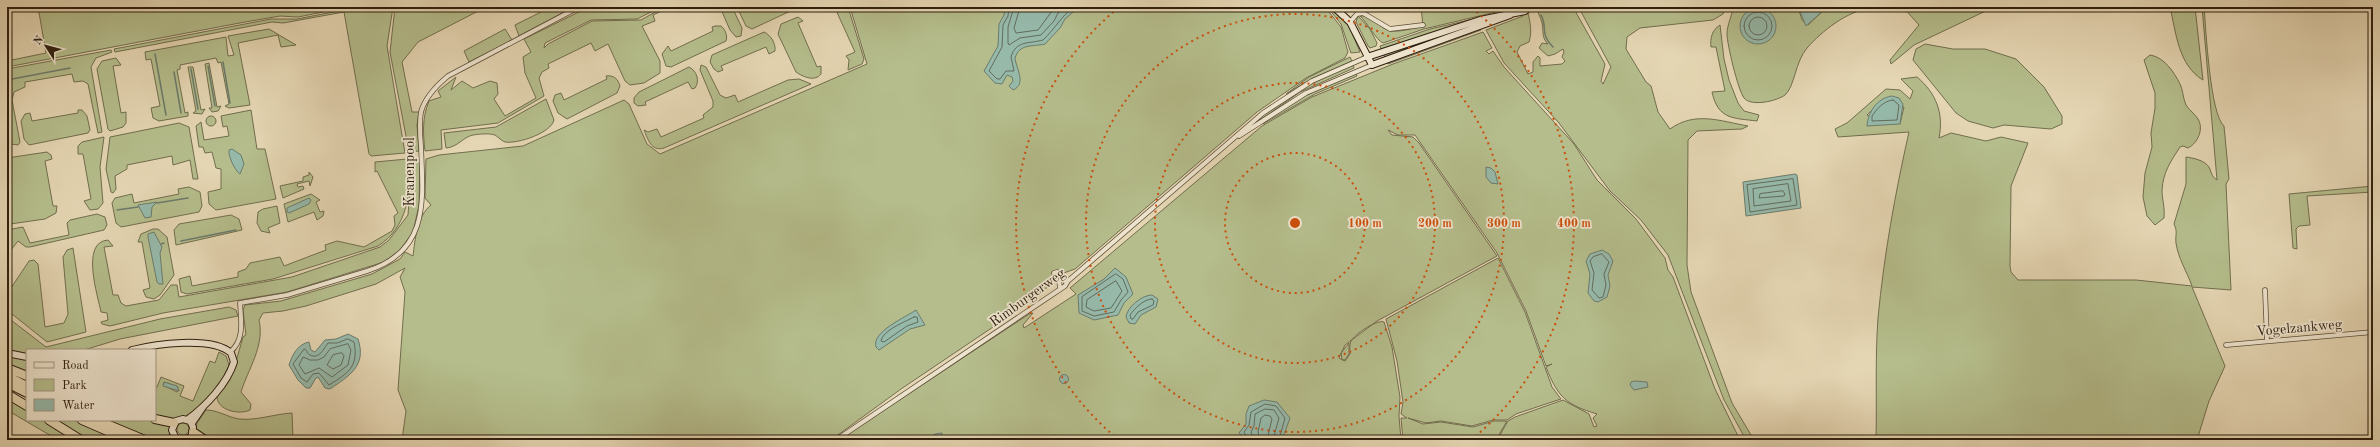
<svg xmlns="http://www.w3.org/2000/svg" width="2380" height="447" font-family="'Old Standard TT',serif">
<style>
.green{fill:#b5bd8c;stroke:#716e4e;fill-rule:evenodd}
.water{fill:#96b9aa;stroke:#6c7b6c}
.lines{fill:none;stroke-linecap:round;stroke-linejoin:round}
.shore{stroke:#626c5c;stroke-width:1}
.stream{stroke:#6c7b6c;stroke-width:1.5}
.secondary-tunnel{stroke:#c0b192;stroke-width:6;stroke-dasharray:6 3;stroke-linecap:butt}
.street-casing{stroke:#5b4d38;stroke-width:5.5}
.secondary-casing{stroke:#2d1f0f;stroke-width:8}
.highway-casing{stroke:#2d1f0f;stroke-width:10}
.street{stroke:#eee4ce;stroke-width:4}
.secondary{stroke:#eee4ce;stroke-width:6}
.highway{stroke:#e5d6b3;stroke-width:8}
.ring{fill:none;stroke:#cc500c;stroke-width:2;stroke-dasharray:2 4}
.labels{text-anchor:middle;stroke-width:3.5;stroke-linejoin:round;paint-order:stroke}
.street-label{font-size:14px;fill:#2d1f0f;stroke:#eee4ce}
.centre{fill:#cc500c;stroke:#eee4ce;stroke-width:2}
.ring-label{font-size:12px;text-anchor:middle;font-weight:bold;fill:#cc500c;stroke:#eee4ce;stroke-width:3.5;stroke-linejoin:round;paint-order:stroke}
</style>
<rect width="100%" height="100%" fill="#e5d6b3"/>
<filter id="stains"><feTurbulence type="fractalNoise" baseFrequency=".005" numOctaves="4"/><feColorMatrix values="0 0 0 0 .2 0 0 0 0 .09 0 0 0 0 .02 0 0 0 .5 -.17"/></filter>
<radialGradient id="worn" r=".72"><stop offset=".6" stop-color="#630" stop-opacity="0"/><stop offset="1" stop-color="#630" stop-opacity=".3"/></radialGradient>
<!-- green -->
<path class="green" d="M38 7H349L298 17 280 16 245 22 7 67V61L46 53Z
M359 7H393L387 46 405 153 371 156 369 154 344 12 283 23 272 22 115 52 114 49 271 19H297Z
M395 7H486L418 42 402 62 412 112H419L417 125 419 151 409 152 390 52Z
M551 7H566L568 10 519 36 515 25Z
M589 7H661L637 19 591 20 545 43 544 48 548 44 592 21 641 20 664 7H670L653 15 655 21 642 26 660 61V73L644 83 630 85 625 81 608 44 595 51 591 43 548 64 549 68 542 72 539 78 544 96 498 123 441 130 442 149 425 151C423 133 422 118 429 101L441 97 438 91 456 77 451 90 462 81 473 88 490 81 497 83 498 94 494 99 505 116 536 98 525 73 523 57 531 52 524 39Z
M720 7H732L742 28 741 36 736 37 730 30Z
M737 7H799L752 29 746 26Z
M830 7H848L864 59 862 64 848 70 849 60 846 56 855 52 835 8 831 9Z
M850 7H1325L1341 27 1348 52 1345 58 1306 78 1257 112 1075 269 1061 274 1037 297 1000 318 1002 321 901 389 831 440H402L406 411 398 390 405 292 400 277 405 268 376 284 306 306 283 311 263 313 259 320C265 346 248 369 241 392L251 404 250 410C240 415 218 411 217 397L235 365 243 337 246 335 243 310 245 305 281 301 372 274 400 259 405 252 413 256C415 240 417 216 431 205L425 198 426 159 439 155 523 146 624 100 629 104 647 144 660 154 867 64Z
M1421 7H1527C1529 19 1533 30 1529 42L1520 46 1517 52 1528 74 1533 72V62L1538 56 1540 58V66L1562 64 1565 61 1562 57 1564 52 1563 49 1555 54 1548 56 1539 48 1542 43 1548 44C1541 37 1544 32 1542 23 1541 17 1537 13 1537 7H1545L1547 11 1574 9 1605 64 1601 81 1603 84 1611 67 1579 8 1726 7 1723 14 1713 20 1640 28 1627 37 1626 49 1646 82 1651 86 1658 112 1670 129C1695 111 1720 121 1748 126L1742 129 1697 131 1688 140 1687 265 1691 292 1732 403 1754 440H1746L1724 400 1668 255 1641 220 1610 191 1559 123 1504 63 1486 30 1523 16 1524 10 1513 8 1424 29 1383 43C1376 40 1367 22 1360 16 1371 14 1380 29 1391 31 1401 32 1414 28 1423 26Z
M1733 7H1798L1802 20 1808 25 1827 7 1992 8 1914 45 1891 64 1890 60 1919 25 1903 7C1890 14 1883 6 1871 8 1847 11 1822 31 1807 48 1795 62 1795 86 1785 95 1777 101 1751 107 1744 98 1738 90 1727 44 1727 34 1727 25 1732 16 1733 7Z
M2170 7H2195L2203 80C2178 65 2176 32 2170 7Z
M2202 7H2204C2206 30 2210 114 2224 126L2229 179 2226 184 2231 290 2192 287 2225 366 2209 401 2197 440H1876C1877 400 1875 358 1878 318 1884 255 1895 194 1909 132L1838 137 1835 129 1847 123 1886 89 1900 90 1910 99 1913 91 1901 79 1917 77C1936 93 1944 113 1939 138L1951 133 1986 141 2001 137 2028 143 2011 186 2010 266 2011 272 2018 280H2136L2192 286C2187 272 2178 258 2176 243 2175 235 2178 232 2174 224L2186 184V157C2193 158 2204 160 2209 167 2212 173 2211 176 2217 180ZM1880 102 1904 107 1900 124 1867 115Z
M1330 8 1349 26 1360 52 1351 53 1341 24 1329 9Z
M1358 16 1370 29 1377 43 1376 46 1370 48 1368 46 1356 22Z
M798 17 803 21 798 23 817 67 821 66V74C815 82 803 77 796 72L778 34 781 24Z
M1478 18 1381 49 1380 46 1430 29Z
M1479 24 1385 58 1383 52Z
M1720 25 1724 59 1729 80 1738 103 1744 111 1759 115 1757 121C1734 118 1718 120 1712 92L1725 91 1716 47H1711C1710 38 1712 30 1720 25Z
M715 26H721C725 29 728 36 726 41L671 67 666 66 662 54 668 46 671 51 713 31 712 27Z
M1478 28 1481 30 1388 64 1387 61Z
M269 29 296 45 281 47 278 35 238 43 250 105 229 108 225 106 229 104 221 62 218 63 216 58 180 65V69L177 70 185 113 188 112V116L159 121 153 118 151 108 160 106 151 59 146 60 145 52 226 37 228 56 234 55 228 36Z
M505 29 512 40 469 62 464 51Z
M764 32C771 35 776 44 775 51L769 54 766 47 721 66 723 70 718 72 714 69 710 62 712 55Z
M1483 32 1492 48 1486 51 1489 54 1493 51 1504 67 1574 144 1597 180 1636 219 1665 258 1668 270 1673 277 1715 389 1740 440H1497L1508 421 1515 417 1563 400 1589 414 1594 427 1597 426 1593 418 1597 414C1567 405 1558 398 1546 367L1552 364 1546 366 1526 311 1497 253 1415 135H1398L1388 130 1392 135 1413 137 1419 143 1497 256 1377 321 1345 345 1339 358 1345 361 1350 354C1350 349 1349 345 1351 341 1355 334 1377 319 1384 322L1392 347 1400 397 1399 416 1401 440H839L1029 314 1033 313 1023 325 1024 328 1076 294 1070 288 1262 126 1312 97 1393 64Z
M1925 44 1953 49H1985L2016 59 2044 87 2062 116V124L2051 129 2004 125 1993 128 1968 121 1956 113 1913 60 1916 49Z
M111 50 112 52 96 58 91 67 102 132 98 133 88 84 83 81 74 82 72 74 25 82V87L14 92 12 100 20 142 18 145 11 144 7 126V69Z
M2150 55C2164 57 2174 72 2180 84 2183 90 2183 98 2186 105 2189 110 2195 114 2198 119 2204 129 2198 143 2188 148L2183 146 2180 147C2171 161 2163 172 2162 190 2162 200 2165 206 2164 218L2155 225 2147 216 2143 197 2145 173 2152 147 2151 133 2155 108V93L2144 60Z
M1350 57 1352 61 1313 78 1286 94 1309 77Z
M116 58 121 65 113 66 121 113 126 112V123L123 127 110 131 108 129 97 69 102 61Z
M209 63 217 107 221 106 218 111 212 112 209 108H212L205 64Z
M1353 64 1354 68 1300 92 1248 129C1273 100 1318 80 1353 64Z
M701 65 706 67 720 95 726 98 735 95 738 102 788 80 799 79 811 84 664 148C651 152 648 139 644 130L648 132 657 129 661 137 704 118 703 115 713 107V101L700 70Z
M188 67H193L201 110 205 109 202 114 193 113 196 111Z
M689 67C697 71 700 81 695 88L692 89 688 82 645 102 646 105 638 106 634 103V98L639 92Z
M1356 73 1357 76 1315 94 1263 124C1289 100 1324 87 1356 73Z
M606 76C614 75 618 79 620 86L617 93 567 119 558 113 553 101 555 95 561 93 564 100 607 79Z
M546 99 554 120C551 133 518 144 505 142 502 141 498 137 495 135 488 133 480 134 473 135 463 137 458 147 446 148L444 133 496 127Z
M78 110H82L87 116 90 130 88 133 29 145 24 139 21 121 25 114 30 113 32 121 78 113Z
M251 110 257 149H265L276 199 216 210 209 204 208 192 221 189V169L216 168 212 152 205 153 203 147H199L196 126 201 122 204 140 229 136 227 126 223 127 221 116Z
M206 121a5 5 0 1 1 10 0a5 5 0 1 1-10 0Z
M179 123 189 127 198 179H193L190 160 173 165 172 156 127 165V169L115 176 116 189 113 193 111 192 106 169 110 137Z
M104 137 100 167 103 203 98 209 90 210 84 201 91 199 83 154H78V146L82 142Z
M47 152 51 155 52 159 45 161 53 206H57L56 213 45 219 10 224 7 222V215L12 214 7 187V158Z
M407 159C413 191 407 228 378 246L273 279 187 294 181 292 179 279 190 276 192 286 238 277V272L246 269 250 263 280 257 284 266 326 250 325 245 337 241 364 247 392 231 395 225 394 216 398 213 377 171 375 172V162Z
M410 159H420L419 205 413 232 400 250 384 262 287 292 163 313 110 326 102 324 101 322 108 320 107 313 101 312C98 296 80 242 108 240L113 246 104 247 113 295H118L121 303 126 306 159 300 171 285H177L179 297 292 277 380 247 389 240 408 215 411 173Z
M309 172 313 177 310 186 309 181 297 184 298 187 303 186 304 189 283 198 280 186 303 181V177L309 175Z
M2373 186V192L2307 196 2310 225 2299 226 2296 229 2297 249 2293 248 2289 194Z
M189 187 200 192 202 206 199 212 121 227 116 223 112 203 115 198 132 194 134 203 179 194 178 189Z
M311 194 320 200 316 202 320 212 324 211 323 216 317 220 314 212 288 222 284 204Z
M277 206 280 223 268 228 270 233 261 231 257 223 258 212 263 209Z
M97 214 105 217 107 225 104 230 30 247H26L18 241 7 255V230L23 227 30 243 69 235 67 223 70 220Z
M231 215 239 219 242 230 176 245 174 230 179 224Z
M153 229H158L167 237 174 275 160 295 154 299 146 297 143 290 150 288 142 242H138L141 234Z
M73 248 86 332 47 342 7 310V294L29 261 34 260 38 264 45 327 64 323 68 314 63 257 67 250Z
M1498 258 1525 312 1552 387 1561 399 1516 414 1507 420H1493L1472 426 1441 421 1426 423 1408 418 1423 424 1441 422 1473 427 1494 421H1507L1496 440H1403L1401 418H1407L1401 414 1403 402 1397 361 1386 319Z
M229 307 236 310 238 316 120 339 84 350H27V355L7 349V317L46 347 160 319Z
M1349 343V354L1345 360H1342L1341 353Z
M219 352 226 356 229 365C221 386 197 418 173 420 168 421 161 418 155 417V387H157L161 377 184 386 180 396 193 401 210 361 215 363ZM164 382 178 387 177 392 163 385Z
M7 356 27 360V375L7 366Z
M7 396 27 409V420H45L77 440H58L7 410Z
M206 410C218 410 227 417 239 419 255 421 275 414 292 413L293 440H189L195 436 197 423Z
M52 420H74L119 440H84Z
M107 420H153L171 426 168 440H156Z
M177 429a6 6 0 1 1 12 0a6 6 0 1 1-12 0Z"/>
<!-- water -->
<path class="water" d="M1005 7H1079L1065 19 1060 28 1045 44C1032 47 1020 43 1015 58 1016 68 1027 84 1013 90L1009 86 1013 81 1012 77 1007 75 1002 84 995 83 984 71 998 46 999 24 1004 15Z
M1798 7H1827L1806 26Z
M1740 26a18 18 0 1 1 36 0a18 18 0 1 1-36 0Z
M1892 96 1899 98 1903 104 1900 124 1867 126C1868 112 1877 98 1892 96Z
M232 149 241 155 244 164 240 174C235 171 228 156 229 150Z
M1486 167 1491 168 1495 172 1498 184 1491 183 1486 177Z
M1795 174 1797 175 1801 208 1746 216 1743 182Z
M309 198 311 200 309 204 289 213 287 212V208Z
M157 202 152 207 151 217 145 218 138 205Z
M154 232 162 247 160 253 163 284H159L157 282 148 237V234Z
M1602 250 1609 254 1613 261 1608 275 1610 286 1607 297 1598 302 1594 301 1588 293 1590 274 1586 261 1590 254Z
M1115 268 1126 277 1133 294 1124 303 1118 315 1094 320 1079 313 1078 295 1104 279Z
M1152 295 1158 299 1156 307 1141 315 1135 324 1129 323 1126 317C1127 307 1142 295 1152 295Z
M916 310 925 325 910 329 879 350 876 347C871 332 906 317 916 310Z
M348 334 358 339C367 366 349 376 330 389L325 388 318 377 316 378 310 388H306L298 380 289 365C292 355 298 344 309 342L311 350 315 352 325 340 336 339Z
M1059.5 379a4.5 4.5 0 1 1 9 0a4.5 4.5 0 1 1-9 0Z
M1634 381 1647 382 1648 387 1634 390 1630 385 1631 382Z
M164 382 177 386 179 391 163 386Z
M1264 400 1277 402 1290 418 1282 440H1247L1239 433 1246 424V414L1249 406Z
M942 433 941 440H926L935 434Z
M1056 435 1066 440H1048L1050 436Z"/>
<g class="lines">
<!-- shore -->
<path class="shore" d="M1009 7 1008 16 1003 25 1002 47 989 71 997 79H1000L1006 71H1014L1011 57C1016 40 1029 44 1043 40 1055 29 1061 16 1074 7
M1014 7 1008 27V43L1009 45 1020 38 1041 35 1054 21 1058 13 1065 7
M1020 7 1014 28 1016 33 1038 30 1055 7
M1744 26a14 14 0 1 1 28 0a14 14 0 1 1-28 0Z
M1749 26a9 9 0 1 1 18 0a9 9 0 1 1-18 0Z
M1893 100 1899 105 1897 120 1872 121V116C1877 109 1883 101 1893 100Z
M1793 179 1797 205 1750 212 1747 185Z
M1788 184 1791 201 1754 206 1753 189Z
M1783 191 1785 194 1784 196 1759 198 1760 194Z
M1602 254 1609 262 1604 274 1606 285 1603 297 1599 298 1592 290 1594 273 1590 261 1593 257Z
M1116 274 1123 279 1128 292 1121 300 1114 312 1094 316 1082 311V297Z
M1116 281 1122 291 1111 308 1094 311 1086 307 1087 300Z
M1152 299 1154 301 1153 305 1138 312 1133 319H1131L1130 315C1135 308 1144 299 1152 299Z
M914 317H917L918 322 907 326 884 342 881 341C883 330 905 322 914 317Z
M348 339 354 342C359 367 348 373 329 385L319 373 313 374 307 382 301 378 293 364 304 349C308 350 306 353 310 355 319 360 324 348 328 343H337Z
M348 344 351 350 348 365 332 377 319 368 305 374 299 365 303 357 310 360H318L324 357 330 349Z
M342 353 344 356 341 365 333 369 327 365 333 355Z
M1248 440 1244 432 1249 425 1251 412 1265 404 1276 406 1285 418 1279 440
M1254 440 1251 432 1254 426 1255 414 1265 409 1274 410 1279 418 1273 440
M1260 440 1258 432 1261 418 1265 415 1270 416 1272 419 1267 440"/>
<!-- stream -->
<path class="stream" d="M1541 15C1548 27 1539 33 1553 47
M155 54 166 115
M223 62 230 103
M208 66 215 106
M191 69 198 109
M174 72 181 113
M7 80 70 68
M157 203 188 198
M117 210 138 207
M181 241 236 230
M161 244 164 243"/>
<!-- secondary-tunnel -->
<path class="secondary-tunnel" d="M1525 11 1544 8"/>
<!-- street casing -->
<g class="street-casing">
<path id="street" d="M1350 22 1357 14 1363 13 1390 29 1423 25
M1239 136 1306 93 1372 65
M1060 288 1059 280 1054 273 1057 272 1065 281H1068
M2265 290 2267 340
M2226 345 2373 332
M230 352C245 340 241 320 240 303L287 295 367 271C430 251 423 200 421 146 420 135 419 123 421 112 425 97 436 86 448 76L579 7
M836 440 1065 286 1068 281 1263 113 1312 81 1367 57"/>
</g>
<!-- secondary casing -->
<g class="secondary-casing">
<path id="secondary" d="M1334 7 1350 22 1372 65 1510 15
M1544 8 1549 7
M1367 57 1480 20 1525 11
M132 350C155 344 212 336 231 353L234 362C227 384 206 406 187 420
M7 353 27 357
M192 423 203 407
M181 440 175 437 172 430 176 421 183 419 190 421 193 427 192 436 185 440"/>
</g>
<!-- highway casing -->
<g class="highway-casing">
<path id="highway" d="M7 368 27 376
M7 376 27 386
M7 383 27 393
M7 394 27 406
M155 419 174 423
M49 420 81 440
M82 420 128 440
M97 420 145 440
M193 432 205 440"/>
</g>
<!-- street -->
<use href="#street" class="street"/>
<!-- secondary -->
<use href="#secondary" class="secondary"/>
<!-- highway -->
<use href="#highway" class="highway"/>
</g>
<!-- distance rings -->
<g class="ring">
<circle cx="1295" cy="223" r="70"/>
<circle cx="1295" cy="223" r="140"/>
<circle cx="1295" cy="223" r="209"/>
<path d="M1119 440A279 279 0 0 1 1118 8M1472 8A279 279 0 0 1 1471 440"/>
</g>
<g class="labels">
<!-- street labels -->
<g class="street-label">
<text transform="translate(409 172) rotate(-90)" y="5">Kranenpool</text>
<text transform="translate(1027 297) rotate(-36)" y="5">Rimburgerweg</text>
<text transform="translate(2299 327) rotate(-5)" y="5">Vogelzankweg</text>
</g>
</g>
<circle cx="1295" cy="223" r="6" class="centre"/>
<g class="ring-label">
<text x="1365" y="227">100 m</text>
<text x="1435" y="227">200 m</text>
<text x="1504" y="227">300 m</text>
<text x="1574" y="227">400 m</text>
</g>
<!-- margin -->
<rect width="2380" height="447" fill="none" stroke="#e5d6b3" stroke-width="24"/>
<rect x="8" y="8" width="2364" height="431" fill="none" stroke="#2d1f0f" stroke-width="2"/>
<rect x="12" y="12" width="2356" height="423" fill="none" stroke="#2d1f0f"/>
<!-- legend -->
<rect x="26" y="349" width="130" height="72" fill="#eee4ce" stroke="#a19582"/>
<rect x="34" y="362" width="20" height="6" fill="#eee4ce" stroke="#a19582"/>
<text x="62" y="369" font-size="12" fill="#2d1f0f">Road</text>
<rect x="34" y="379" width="20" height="12" fill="#b5bd8c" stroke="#a19582"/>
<text x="62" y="389" font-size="12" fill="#2d1f0f">Park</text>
<rect x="34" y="399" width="20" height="12" fill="#96b9aa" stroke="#a19582"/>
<text x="62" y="409" font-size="12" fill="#2d1f0f">Water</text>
<!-- north arrow -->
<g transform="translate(46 46) rotate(306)" stroke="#eee4ce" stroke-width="3" paint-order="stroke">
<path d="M0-3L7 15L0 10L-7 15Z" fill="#2d1f0f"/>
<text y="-6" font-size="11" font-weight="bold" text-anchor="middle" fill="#2d1f0f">N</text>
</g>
<rect width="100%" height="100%" filter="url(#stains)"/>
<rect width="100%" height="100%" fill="url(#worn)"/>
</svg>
